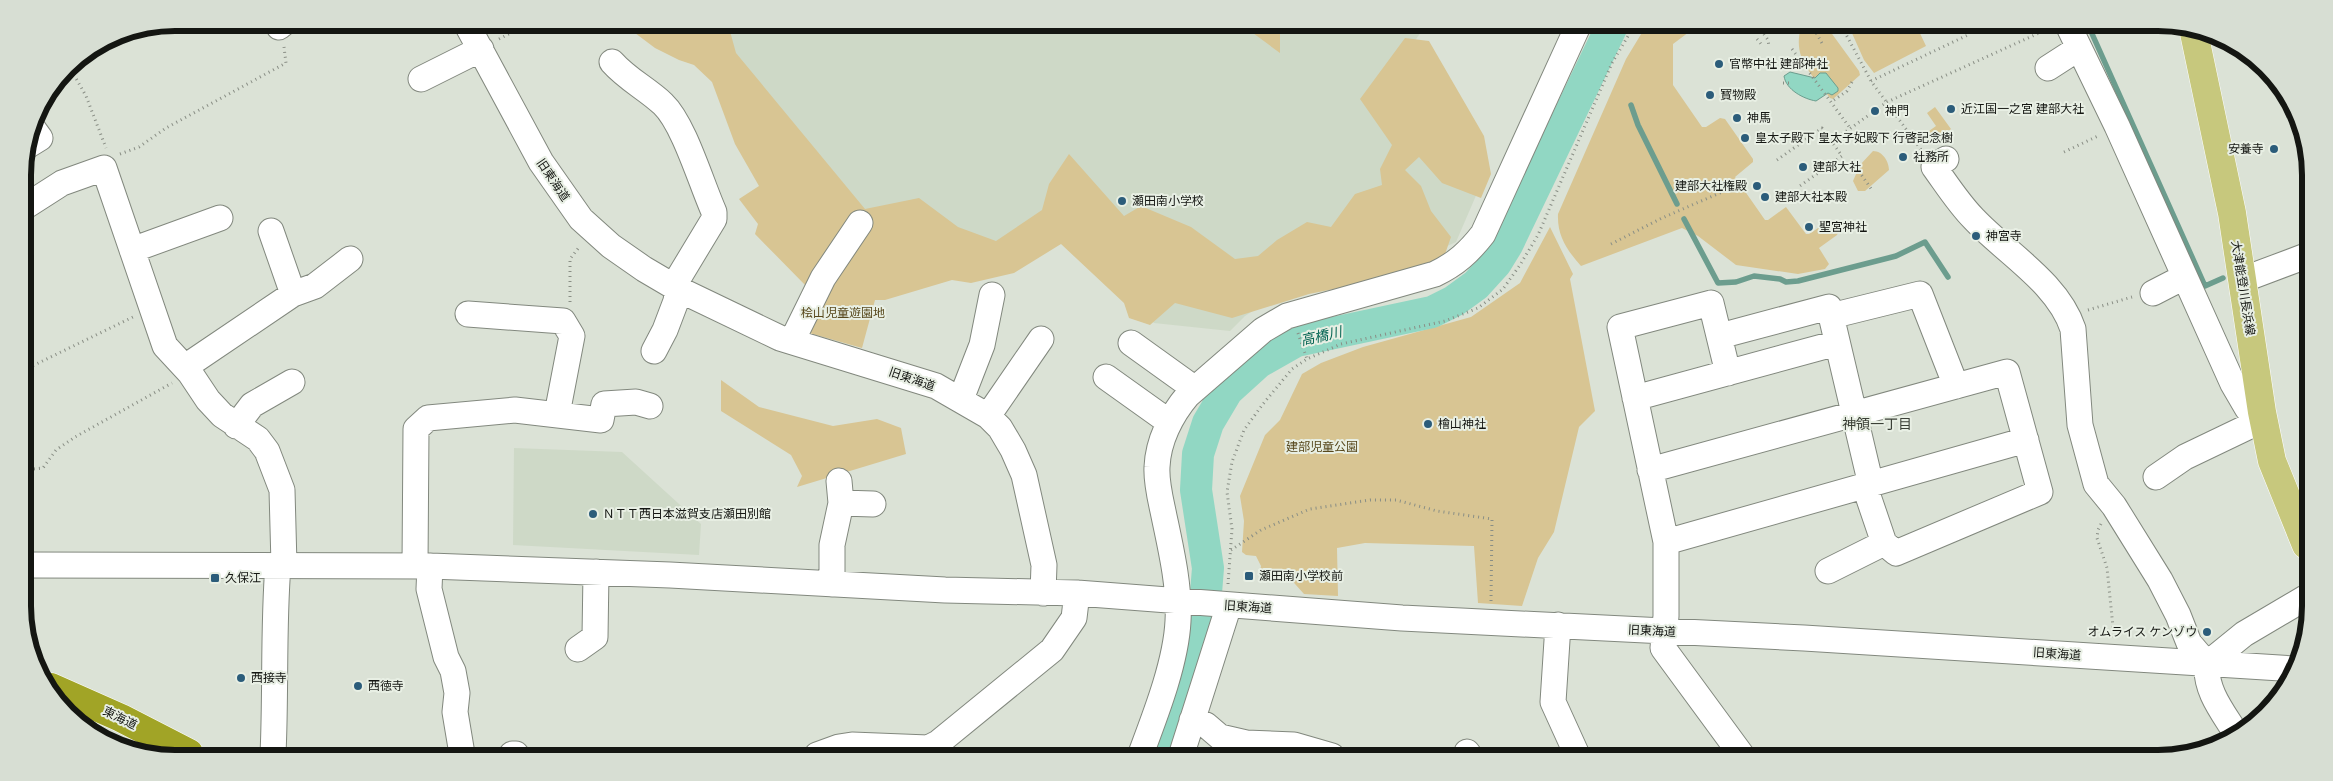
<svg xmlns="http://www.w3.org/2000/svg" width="2333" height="781" font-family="Raleway,'Noto Sans JP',sans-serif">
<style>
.built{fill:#ced9c7}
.green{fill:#d8c593}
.water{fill:#91d7c3;stroke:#6c9d8e}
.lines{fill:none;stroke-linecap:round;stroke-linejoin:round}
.stream{stroke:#6c9d8e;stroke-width:5.5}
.river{stroke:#91d7c3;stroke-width:32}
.minor-casing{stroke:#82887e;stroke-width:27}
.major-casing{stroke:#fff;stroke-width:29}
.highway-casing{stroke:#fff;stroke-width:29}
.path{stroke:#898e85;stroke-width:3;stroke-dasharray:1 4;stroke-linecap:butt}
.minor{stroke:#fff;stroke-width:25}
.major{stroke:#c7c87d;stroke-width:28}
.highway{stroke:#a1a426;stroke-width:28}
.poi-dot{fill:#2b5c7a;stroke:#e8efe4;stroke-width:2}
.labels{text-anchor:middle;stroke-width:4;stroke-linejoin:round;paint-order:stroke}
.poi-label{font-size:12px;fill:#141612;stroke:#e8efe4;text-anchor:start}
.street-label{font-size:12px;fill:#141612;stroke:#e8efe4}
.park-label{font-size:12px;fill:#57481c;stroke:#e8efe4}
.water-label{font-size:14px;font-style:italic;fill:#066654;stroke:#e8efe4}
.neighbourhood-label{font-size:14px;fill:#3b4037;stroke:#e8efe4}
.rim{fill:none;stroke:#141612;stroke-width:6}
</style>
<rect width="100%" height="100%" fill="#dbe2d6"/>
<!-- built -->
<path class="built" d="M674 24 1425 26 1376 98 1484 177 1456 242 1417 260 1274 297 1245 316 1230 331 1154 323 1066 231 980 278 768 174 702 51Z
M514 448 622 452 701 524 699 555 513 545Z"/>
<!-- green -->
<path class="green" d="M623 24H728L736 53 865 209 919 198 958 227 996 241 1042 210 1049 184 1069 154 1124 216 1141 206 1191 227 1235 259 1258 256 1277 240 1307 222 1331 227 1355 194 1382 185 1380 169 1392 145 1360 99 1405 38 1429 41 1484 136 1491 174 1481 198 1442 183 1419 157 1405 170 1421 186 1431 211 1451 237 1444 257 1423 271 1309 294 1232 318 1175 303 1150 325 1129 318 1124 303 1061 244 1014 273 971 283 952 280 885 300H875L862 348 802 331 808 288 755 234 758 224 739 199 759 186 735 144 712 82 694 65 679 60 655 48Z
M1242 25H1280V54V53Z
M1646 26H1697L1673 44V85L1702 127H1706L1720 118 1725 119 1753 159V162L1735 177 1765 220H1768L1786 207 1806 234H1809L1829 221 1832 222 1839 231 1837 235 1819 248 1829 264 1825 269 1798 274 1736 265 1698 236 1682 228 1581 266C1567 250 1557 236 1558 214L1626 59Z
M1801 27H1827L1859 71 1860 75 1833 99 1830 98C1812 74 1792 59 1801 27Z
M1859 27H1917L1926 46 1874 73 1864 60 1851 31Z
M1935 107 1951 129 1929 145 1922 136 1936 126 1927 113Z
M1873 151C1883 151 1889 162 1889 170L1865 191H1858L1853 181 1860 165Z
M1550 227 1573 274 1570 279 1595 411 1579 427 1554 532 1538 558 1522 606 1478 603 1474 546 1365 543 1337 548 1338 596 1304 594 1287 575 1259 576 1261 566 1256 556 1246 555 1242 552 1244 521 1240 496 1265 435 1280 420 1302 374 1321 363 1363 347 1471 317 1520 283Z
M721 380 759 407 833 426 877 419 901 428 906 454 797 487 802 476 791 455 721 411Z"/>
<!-- water -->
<path class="water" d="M1790 72 1815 78 1820 73H1826L1838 88V91L1832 95 1828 93 1816 101C1804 99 1786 90 1784 76Z"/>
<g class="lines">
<!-- stream -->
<path class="stream" d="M2089 27 2205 286 2223 278
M1631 105 1638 125 1677 204
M1684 219 1718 283 1736 282 1754 276 1780 279 1786 282 1798 281 1896 256 1925 242 1948 277"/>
<!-- river -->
<path class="river" d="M1167 756 1203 630 1208 568 1196 490 1198 454 1208 423 1227 391 1259 362 1296 341 1432 312 1454 301 1476 285 1496 263 1507 245 1612 26"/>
<!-- minor casing -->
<g class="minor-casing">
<path id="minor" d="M466 23 541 162 581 219 611 246 644 269 678 289 780 338 936 386 988 416 1000 428 1013 450 1024 475 1044 565 1043 593
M279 27 284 23
M2069 27 2117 126 2233 384 2247 408 2265 430
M612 62C628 80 646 88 663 104 684 124 701 183 714 212V219L679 277 676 301 665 330 654 351
M2048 68 2079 48
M421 79 481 49
M27 146 40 138 32 127
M1946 159 1934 167C1947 185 1959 204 1974 219 2006 253 2058 283 2073 329L2080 425 2096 484 2114 506 2160 580 2178 615 2189 643 2207 664C2205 691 2223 712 2237 735
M23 208 62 183 104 168 165 346 190 373 208 400 222 415 258 439 267 451 282 490 284 565
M271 231 293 294
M132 250 220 218
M2242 280 2306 256
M2153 293 2184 277
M468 314 563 321 572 336 557 414
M1831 316 1920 294 1956 386
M1720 336 1829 307 1871 485
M792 341 823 278 860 223
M1131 343 1195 389
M185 367 293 294 315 286 350 259
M1728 373 1711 303 1620 327 1666 542V616L1663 648 1743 757
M1106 377 1169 422
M1635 398 1837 343
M961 399 982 345 992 295
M988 416 1041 339
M236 426 252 405 292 382
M1650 470 2007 372 2040 492 1896 553 1884 543 1865 487
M2156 477 2185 457 2258 422
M841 503 873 504
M1666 542 2026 440
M25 565 430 566 670 575 945 590 1077 593 1402 618 1804 638 2295 669
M415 566 416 429 428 418 515 410 601 420 604 404 636 402 650 406
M430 566 429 589 446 657 453 671 457 693 455 712 462 754
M1828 571 1884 543
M832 584V545L841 503 839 481
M1558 625 1553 702 1578 757
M578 649 595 637 596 572
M2207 664 2244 634 2305 598
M1192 720 1206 725 1220 737 1246 743 1294 745 1332 756
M1467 752 1470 756
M273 754C276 691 273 628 278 565
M512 754H516
M817 755 839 747 852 745 928 748 938 743 1052 650 1074 618 1077 593
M1140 756C1155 716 1176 663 1178 621 1180 588 1171 549 1164 516 1161 501 1156 483 1157 467 1158 441 1171 415 1188 395L1263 330 1287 316 1435 274C1456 264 1469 252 1483 234L1578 26
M1181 756 1229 605"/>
</g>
<!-- major casing -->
<g class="major-casing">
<path id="major" d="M2193 28 2232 213 2262 412 2272 461 2306 545"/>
</g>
<!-- highway casing -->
<g class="highway-casing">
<path id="highway" d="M51 687 121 718 189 753"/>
</g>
<!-- path -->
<path class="path" d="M1842 27 1871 81 1922 151
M1814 29 1823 45
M1761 30 1768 40 1769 46
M499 39 530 23
M1757 39 1761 44
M1792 49 1850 128
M69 66 86 96 106 148
M1871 81 1970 34
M1783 83H1791
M1834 100 1847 91 1852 82
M1830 143 1887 102 2050 28
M2064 152 2098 136
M120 154 139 147 166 128 286 63 284 47
M1777 160 1822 128 1842 156 1797 188
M1856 167 1872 190
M1611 244 1662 218 1722 192 1737 182
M570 302V259L580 246
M2088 310 2132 297
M1298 333 1307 359
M24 370 133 317
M24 470 43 468 56 450 75 437 172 383
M2101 524 2098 530 2097 538 2107 568 2114 637
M1231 550 1261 530 1310 509 1370 500H1396L1437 511 1492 519 1491 601
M1228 584 1232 529 1227 492 1232 462 1244 430 1263 404 1292 369 1307 359 1341 344 1445 321 1478 308 1503 289 1520 265 1538 235 1612 63 1634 26"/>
<!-- minor -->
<use href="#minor" class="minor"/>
<!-- major -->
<use href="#major" class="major"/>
<!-- highway -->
<use href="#highway" class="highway"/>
</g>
<!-- markers -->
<g class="poi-dot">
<circle cx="1719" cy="64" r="5"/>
<circle cx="1710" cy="95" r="5"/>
<circle cx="1951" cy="109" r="5"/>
<circle cx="1875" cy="111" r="5"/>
<circle cx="1737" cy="118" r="5"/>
<circle cx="1745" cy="138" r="5"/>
<circle cx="2274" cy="149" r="5"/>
<circle cx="1903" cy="157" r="5"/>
<circle cx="1803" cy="167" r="5"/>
<circle cx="1757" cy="186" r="5"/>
<circle cx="1765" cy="197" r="5"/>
<circle cx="1122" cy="201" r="5"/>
<circle cx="1809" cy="227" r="5"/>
<circle cx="1976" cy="236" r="5"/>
<circle cx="1428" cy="424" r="5"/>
<circle cx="593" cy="514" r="5"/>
<rect x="1244" y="571" width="10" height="10" rx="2.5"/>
<rect x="210" y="573" width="10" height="10" rx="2.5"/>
<circle cx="2207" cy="632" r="5"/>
<circle cx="241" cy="678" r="5"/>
<circle cx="358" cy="686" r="5"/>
</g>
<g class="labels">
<!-- poi labels -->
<g class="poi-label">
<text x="1729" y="68">官幣中社 建部神社</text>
<text x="1720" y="99">寳物殿</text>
<text x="1961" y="113">近江国一之宮 建部大社</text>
<text x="1885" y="115">神門</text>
<text x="1747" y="122">神馬</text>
<text x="1755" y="142">皇太子殿下 皇太子妃殿下 行啓記念樹</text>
<text x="2264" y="153" text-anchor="end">安養寺</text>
<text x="1913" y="161">社務所</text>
<text x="1813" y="171">建部大社</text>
<text x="1747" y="190" text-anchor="end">建部大社権殿</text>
<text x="1775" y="201">建部大社本殿</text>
<text x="1132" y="205">瀬田南小学校</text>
<text x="1819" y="231">聖宮神社</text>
<text x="1986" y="240">神宮寺</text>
<text x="1438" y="428">檜山神社</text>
<text x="603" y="518">ＮＴＴ西日本滋賀支店瀬田別館</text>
<text x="1259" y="580">瀬田南小学校前</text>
<text x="225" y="582">久保江</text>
<text x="2197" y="636" text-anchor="end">オムライス ケンゾウ</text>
<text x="251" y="682">西接寺</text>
<text x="368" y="690">西徳寺</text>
</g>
<!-- street labels -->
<g class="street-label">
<text transform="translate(553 180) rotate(56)" y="4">旧東海道</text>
<text transform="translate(2243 288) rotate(81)" y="4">大津能登川長浜線</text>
<text transform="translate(912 379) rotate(19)" y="4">旧東海道</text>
<text transform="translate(1248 607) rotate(4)" y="4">旧東海道</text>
<text transform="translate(1652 631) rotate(3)" y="4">旧東海道</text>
<text transform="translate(2057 654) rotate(4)" y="4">旧東海道</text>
<text transform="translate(120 718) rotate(26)" y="4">東海道</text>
</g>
<!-- park labels -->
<g class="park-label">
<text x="843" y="317">桧山児童遊園地</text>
<text x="1322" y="451">建部児童公園</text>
</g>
<!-- water labels -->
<g class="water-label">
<text transform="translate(1321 336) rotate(-13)" y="5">高橋川</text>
</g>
<!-- neighbourhood labels -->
<g class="neighbourhood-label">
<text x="1877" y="429">神領一丁目</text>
</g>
</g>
<!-- crop -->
<path d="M0 0H2333V781H0ZM175 31H2158A144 144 0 0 1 2302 175V606A144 144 0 0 1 2158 750H175A144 144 0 0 1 31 606V175A144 144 0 0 1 175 31Z" fill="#d7ded3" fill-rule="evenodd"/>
<path class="rim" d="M175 31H2158A144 144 0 0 1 2302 175V606A144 144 0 0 1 2158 750H175A144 144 0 0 1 31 606V175A144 144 0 0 1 175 31Z"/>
</svg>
